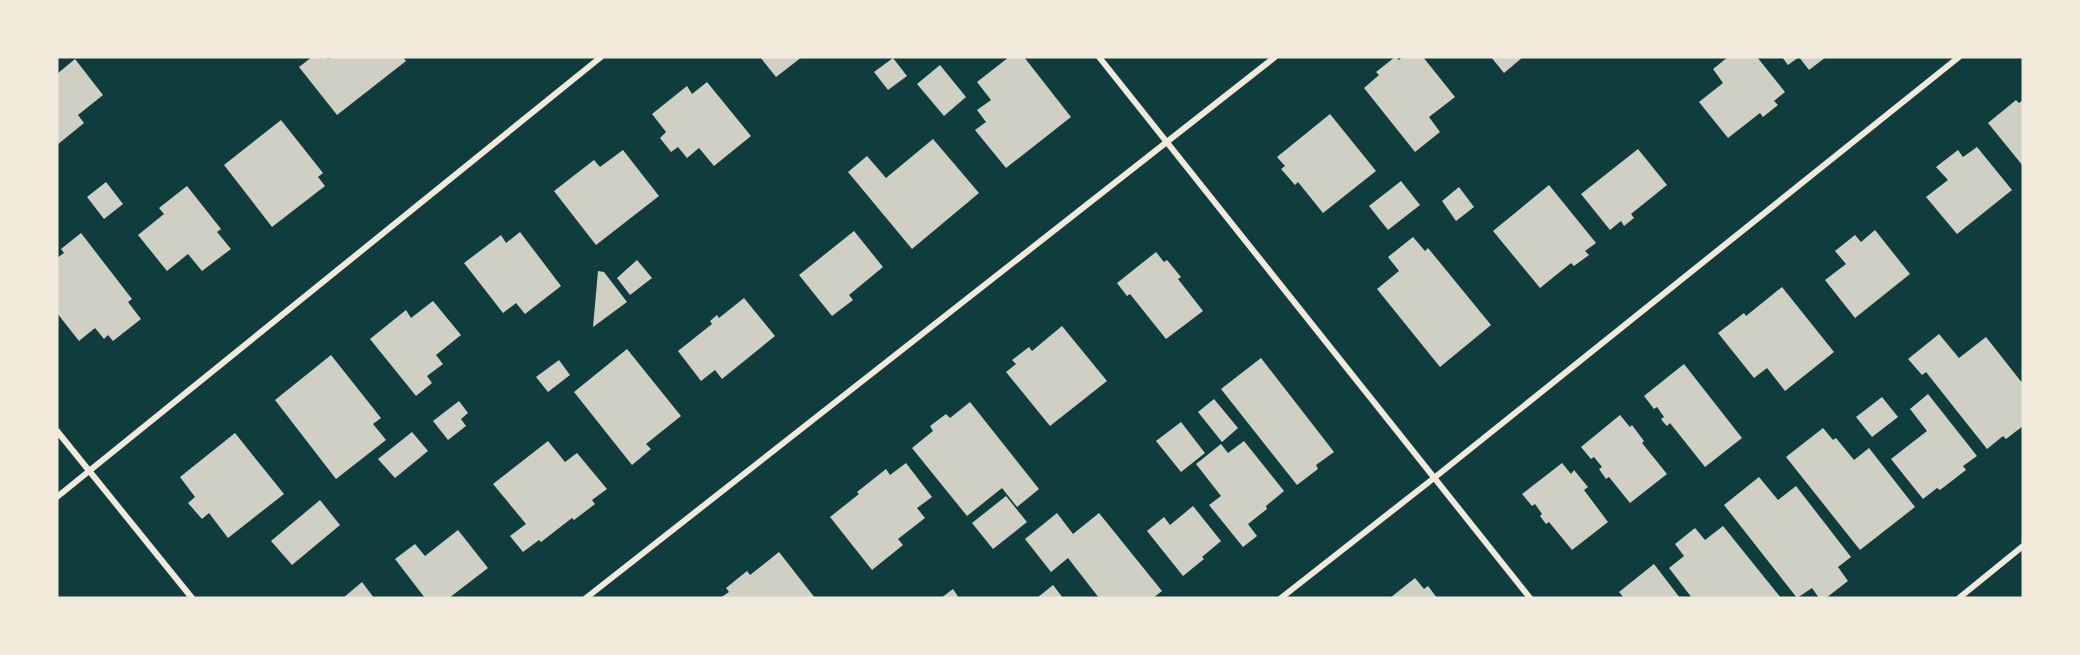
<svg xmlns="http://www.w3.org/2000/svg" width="2080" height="655" font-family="'Varela Round',sans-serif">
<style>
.building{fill:#cfcfc3}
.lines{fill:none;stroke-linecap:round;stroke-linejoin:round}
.minor{stroke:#f1e9da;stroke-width:6}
</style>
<rect width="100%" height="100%" fill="#0f3d3e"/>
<!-- building -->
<path class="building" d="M312 57H326L328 59 331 57H403L406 61 337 115 299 67Z
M760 57H802L776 77Z
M1009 57H1024L1071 117 1006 168 975 130 986 122 977 110 991 100 977 82Z
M1395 57 1399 60 1402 57H1423L1455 97 1429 117 1440 132 1415 152 1364 88 1379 75 1376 72Z
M1491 57H1523L1504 73Z
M1728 57H1757L1785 92 1774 101 1778 105 1763 117 1760 113 1728 138 1699 102 1723 83 1713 69Z
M1782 57H1826L1809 70 1799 57 1788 65Z
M893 58 907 76 888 90 874 72Z
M75 59 103 95 78 115 84 123 57 145V74Z
M940 65 966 97 944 116 917 84Z
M707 82 751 136 714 166 699 148 687 158 678 147 671 152 660 138 666 132 652 114 687 86 692 94Z
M2016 100 2019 103 2023 100V166L1988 123Z
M1330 114 1376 171 1323 213 1298 182 1295 185 1281 169 1285 166 1277 157Z
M281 120 323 173 318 177 325 186 272 227 224 165Z
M933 139 979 193 912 249 848 172 867 156 886 178Z
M1977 147 2012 190 1957 234 1926 197 1948 180 1936 167 1958 150 1963 157Z
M1638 149 1667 185 1631 214 1634 218 1624 226 1621 221 1610 230 1581 194Z
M623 150 659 196 596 245 554 191 594 160 600 167Z
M1401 181 1420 205 1388 230 1369 206Z
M106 182 123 204 104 219 87 197Z
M1549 185 1596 243 1585 251 1589 255 1574 266 1571 263 1540 288 1493 231Z
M187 186 221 229 217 232 231 249 202 271 188 254 167 271 138 235 164 214 159 208Z
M1459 187 1474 207 1456 221 1442 201Z
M1875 230 1910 274 1855 318 1825 280 1846 264 1835 251 1855 235 1861 242Z
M854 231 883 267 849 295 853 300 832 316 799 275Z
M520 232 561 286 525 314 516 303 503 313 464 263 501 235 506 243Z
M81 233 132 299 128 302 141 319 113 341 108 335 104 339 95 328 79 341 57 313V258L64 253 61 249Z
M1413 237 1425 251 1428 248 1491 325 1440 367 1377 289 1399 271 1388 257Z
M1156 252 1164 262 1167 260 1181 277 1178 279 1203 311 1166 339 1130 294 1127 296 1117 283Z
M637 260 652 278 630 295 617 278Z
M598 271 604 272 627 302 593 327Z
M1782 287 1834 352 1785 391 1767 368 1754 378 1718 333 1744 313 1746 316Z
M744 298 775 336 722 379 715 370 701 381 678 351 712 324 710 321 717 315 719 318Z
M433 301 461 335 436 355 443 364 427 376 432 383 416 396 370 339 406 310 411 318Z
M1062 326 1107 381 1050 426 1006 372 1016 364 1012 360 1029 347 1032 351Z
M1939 334 1959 358 1986 337 2023 384V426L2006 439 2003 436 1987 449 1926 372 1922 375 1908 359Z
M627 349 681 416 646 444 651 449 632 465 574 392Z
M331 355 381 418 373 424 386 440 336 479 275 400Z
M1261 358 1334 452 1316 465 1318 469 1297 485 1221 389Z
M559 360 570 375 548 392 536 377Z
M1684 364 1742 438 1705 467 1670 423 1667 426 1664 423 1661 419 1664 417 1657 407 1654 409 1644 396Z
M1928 394 1977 456 1963 466 1966 470 1940 490 1937 488 1923 499 1891 459 1927 431 1910 409Z
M1882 397 1898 417 1872 437 1856 417Z
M1214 399 1238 428 1222 442 1198 412Z
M459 401 468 413 461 419 466 426 448 440 433 421Z
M970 402 1039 489 1017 507 1002 488 967 516 912 448 933 431 930 426 946 414 950 418Z
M1620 415 1630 427 1632 425 1644 441 1642 443 1667 474 1630 503 1609 477 1606 479 1599 469 1602 467 1594 457 1591 459 1581 447Z
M1181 422 1205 453 1181 472 1156 441Z
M1823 428 1833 440 1836 438 1854 460 1869 448 1915 507 1860 550 1786 457Z
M412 432 428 451 395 478 378 459Z
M235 433 284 494 228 538 209 513 202 519 188 503 195 497 180 477Z
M548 441 565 462 577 453 607 489 592 500 595 504 574 520 572 518 541 542 539 540 523 552 510 536 526 524 493 484Z
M1244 441 1284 491 1266 506 1267 509 1248 524 1257 536 1243 547 1209 505 1221 496 1196 464 1221 444 1228 453Z
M906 463 932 497 917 508 925 518 898 539 903 545 872 570 830 517 859 494 857 492 886 469 890 475Z
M1562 463 1571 474 1574 470 1588 487 1584 490 1608 522 1572 550 1549 522 1546 524 1540 516 1542 514 1535 504 1532 506 1522 494Z
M1759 477 1778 500 1796 486 1851 557 1838 567 1848 581 1826 598H1819L1812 588 1797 598 1724 505Z
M1006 496 1027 522 993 549 972 523Z
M320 500 340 525 292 565 271 541Z
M1193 506 1221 541 1202 557 1204 559 1183 576 1147 531 1164 517 1170 525Z
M1057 513 1073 534 1099 513 1162 591 1153 598H1099L1068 558 1051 572 1025 539Z
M1723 526 1781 598H1692L1669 568 1684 556 1675 544 1695 528 1705 540Z
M458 530 488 568 449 598H425L395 559 415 544 425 556Z
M779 552 815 598H720L729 592 726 588 747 571 750 575Z
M1654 564 1680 598H1624L1619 592Z
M1415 578 1424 589 1428 586 1437 598H1390Z
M362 582 374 598H343Z
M1053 585 1063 598H1037Z
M953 589 959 598H941Z"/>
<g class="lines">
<!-- minor -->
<path class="minor" d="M1099 57 1530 598
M57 431 192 598
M57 497 601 57
M586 598 1275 57
M1281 598 1434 478 1959 57
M1959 598 2023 546"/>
</g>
<!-- border -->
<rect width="2080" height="655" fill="none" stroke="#f1e9da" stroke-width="117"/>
</svg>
